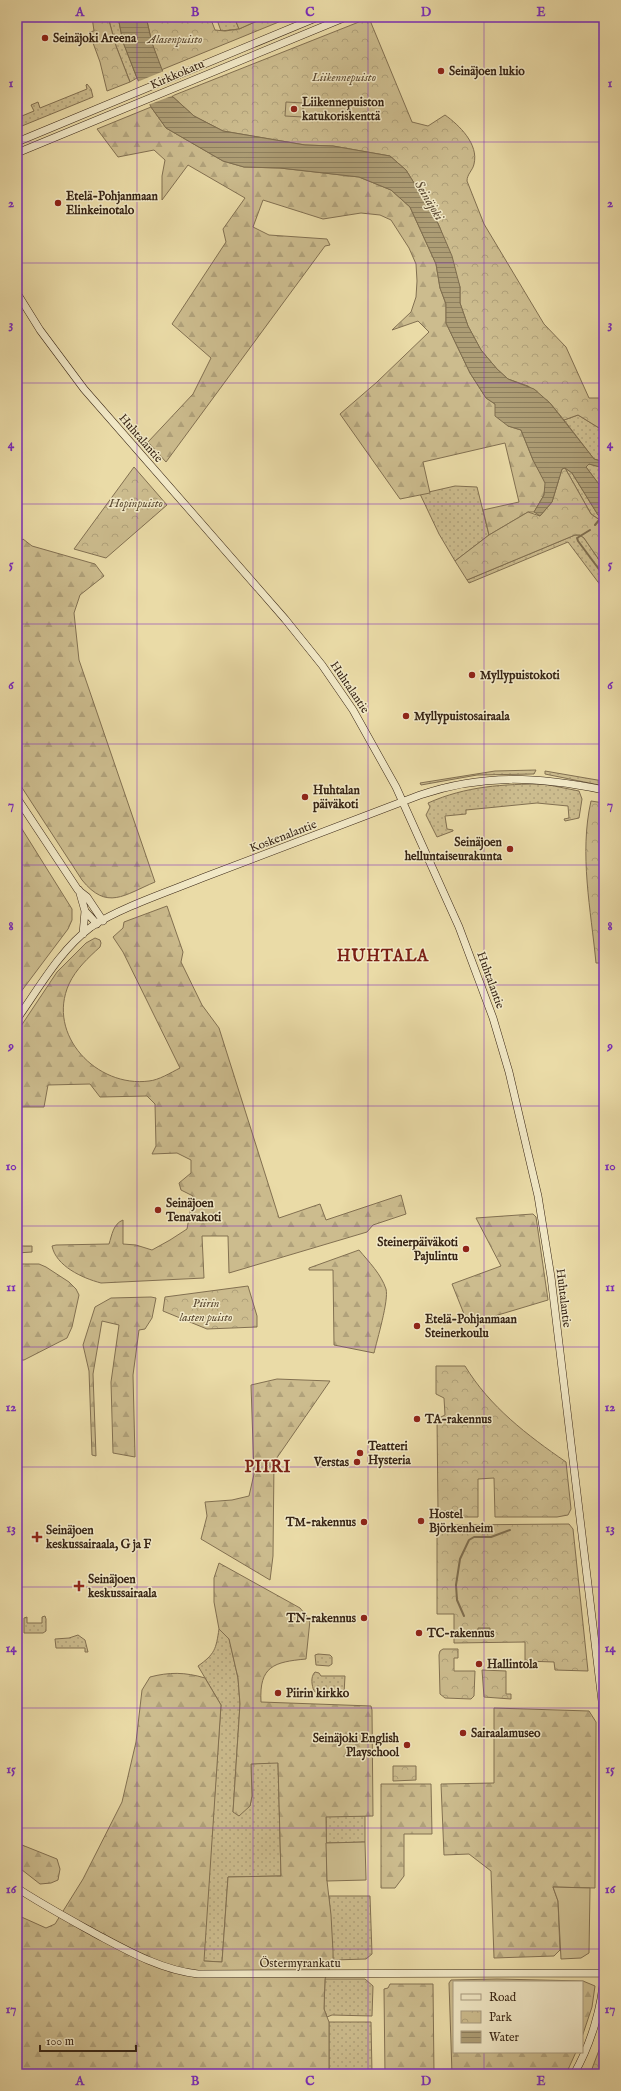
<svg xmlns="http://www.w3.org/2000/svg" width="621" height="2091" font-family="'IM FELL English',serif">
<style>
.grass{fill:url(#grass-dots);stroke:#827051}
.forest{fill:url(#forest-firs);stroke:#827051}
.park{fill:url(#park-crowns);stroke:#827051}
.pitch{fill:#ccbc8e;stroke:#827051}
.water{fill:url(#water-rules);stroke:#7e6d4e}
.pier{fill:#eadba7}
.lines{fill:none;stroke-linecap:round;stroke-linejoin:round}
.stream{stroke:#7e6d4e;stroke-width:2}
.secondary-casing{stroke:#372414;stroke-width:8}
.secondary{stroke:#f1e8c6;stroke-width:7}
.grid{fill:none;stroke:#7b2cbf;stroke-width:1;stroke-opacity:0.55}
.poi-dot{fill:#8f2418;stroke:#f1e8c6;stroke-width:1.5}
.labels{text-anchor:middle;stroke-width:3;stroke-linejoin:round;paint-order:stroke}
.poi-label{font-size:12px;font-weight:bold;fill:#372414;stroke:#f1e8c6;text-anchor:start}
.park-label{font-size:12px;font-style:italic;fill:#5c4a32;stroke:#f1e8c6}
.street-label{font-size:12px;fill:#372414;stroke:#f1e8c6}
.water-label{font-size:13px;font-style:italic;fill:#5a4831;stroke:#f1e8c6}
.district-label{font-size:16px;font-weight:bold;letter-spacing:1px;fill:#7a1f14;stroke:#f1e8c6}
.neatline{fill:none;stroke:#7b2cbf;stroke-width:1.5}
.grid-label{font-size:13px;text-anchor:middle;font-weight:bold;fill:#7b2cbf}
</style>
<defs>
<pattern id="grass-dots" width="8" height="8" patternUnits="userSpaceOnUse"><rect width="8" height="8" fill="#ccbc8e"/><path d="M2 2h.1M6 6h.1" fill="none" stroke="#b0a17a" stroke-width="1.8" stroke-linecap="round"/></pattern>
<pattern id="forest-firs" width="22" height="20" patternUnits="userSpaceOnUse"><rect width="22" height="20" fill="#ccbc8e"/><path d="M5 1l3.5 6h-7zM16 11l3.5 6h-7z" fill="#b0a17a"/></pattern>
<pattern id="park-crowns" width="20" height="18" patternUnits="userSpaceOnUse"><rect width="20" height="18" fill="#ccbc8e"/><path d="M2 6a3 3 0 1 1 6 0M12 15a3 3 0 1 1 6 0" fill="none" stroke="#b0a17a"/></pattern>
<pattern id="water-rules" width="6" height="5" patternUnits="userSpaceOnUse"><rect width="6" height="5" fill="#ad9d75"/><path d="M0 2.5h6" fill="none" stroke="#8e805f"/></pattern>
</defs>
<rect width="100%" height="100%" fill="#eadba7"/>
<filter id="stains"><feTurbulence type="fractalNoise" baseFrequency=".005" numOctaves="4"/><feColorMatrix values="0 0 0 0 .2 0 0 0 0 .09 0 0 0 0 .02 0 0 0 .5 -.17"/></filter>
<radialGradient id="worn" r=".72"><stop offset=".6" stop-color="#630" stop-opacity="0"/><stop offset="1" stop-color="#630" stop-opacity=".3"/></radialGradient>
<!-- grass -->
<path class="grass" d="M108 17H118L123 42 137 78 130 82 116 46Z
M216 17H239L235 19 239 29 221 31Z
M87 84 91 89 93 97 17 128V118L34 111 31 105 38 102 40 108 87 89 86 85Z
M578 415 604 431V462L594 459 564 420Z
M589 464 604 468V491L586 467Z
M565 468 572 473 598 515 604 518V523L591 514Z
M455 486 477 487 489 535 455 561 439 534 420 494Z
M575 535H580L584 538 604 567V590L568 542 469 583 467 580Z
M536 770 534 774 477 775 421 785 420 783 495 771Z
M545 771 603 781 604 786 545 774Z
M544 784 579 791 582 799 579 818 565 821 564 819 569 818 568 806 537 803 466 810V814L445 816 447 829 453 830V831L437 837 426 815 430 807 428 803C466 786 504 784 544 784Z
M45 1616 46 1619V1631L43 1633H24V1618L27 1617V1623H42V1617Z
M219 1629 229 1638 238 1678 240 1704 233 1812 250 1806 252 1796 251 1764 278 1762 281 1876 228 1877 222 1962 203 1961 221 1705 198 1666C215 1654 216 1649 219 1629Z
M78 1635 85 1640 88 1652H85V1648H56L55 1639 69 1638Z
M318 1654 330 1655 332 1657V1664L329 1666 316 1665 315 1655Z
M315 1672 319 1673 321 1676H345L344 1694H319L314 1691C312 1686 310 1677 315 1672Z
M326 1816H365V1842L326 1843Z
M329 1896H370L372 1954 366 1959 333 1960Z
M325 1979H365L373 1986 372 2016 332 2015 327 2017 324 2009Z
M329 2022H371L372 2074H329Z"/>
<!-- forest -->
<path class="forest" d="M151 107 166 128 223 161 244 167 280 168 359 177 391 190 410 207 436 264 440 288 446 304V323L470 373 486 398 495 404 508 426 521 430 533 460 546 483 544 495 534 512H528L489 535 483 510 519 502 505 443 423 462 430 493 400 499 340 414 377 382 429 332 418 321 392 330 411 312 416 297 417 281 416 264 409 248 391 220 380 215 361 213 323 219 263 200 253 227 269 235 327 239 330 245 325 246 166 462 148 442 193 394 211 358 172 324 226 242 223 229 245 198 188 165 162 200V176L165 160 154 150 118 157 97 129Z
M23 539 32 546 95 564 104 576 80 595 74 613 79 660 155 882C124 895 107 911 82 880L17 780V546Z
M17 821 72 909V920L68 929 17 997Z
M167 906 183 952 181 962 202 1005 219 1028 279 1218 320 1204 326 1220 401 1195 406 1214 373 1225 367 1232 229 1273 228 1236H202L204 1278 101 1283C82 1278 56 1266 52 1246L56 1245 109 1244C112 1235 113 1224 123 1220V1244L136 1245 152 1250 170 1240 187 1229 193 1196 181 1190 179 1183 191 1173V1160L177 1153 152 1154 156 1146 155 1104 147 1096 100 1097 90 1084 48 1085 44 1107H17V1032L57 972 86 943 95 938 100 940 101 943 100 947C88 958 76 969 69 984 46 1035 97 1088 149 1081 159 1080 170 1073 180 1068L123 952 113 937 123 928 124 922Z
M533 1214 536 1217 548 1300 468 1324 452 1284 501 1266 476 1218Z
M17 1246H32V1252L17 1253Z
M359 1250C369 1262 381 1274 386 1289 389 1300 377 1340 374 1353L334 1345 333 1270H309V1268Z
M17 1264H39L46 1267 69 1282 76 1289 79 1295 72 1327 67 1338 24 1360H17Z
M151 1297 156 1298 152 1318 145 1329 139 1330 133 1375 135 1457 113 1453 111 1382 119 1325 102 1321 93 1374 96 1456 92 1455 89 1371 83 1345 95 1307 111 1298Z
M277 1379 330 1381 274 1462 273 1556 270 1580 201 1539 207 1516 205 1502 232 1500 249 1496 254 1474 251 1385Z
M219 1563 300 1608 310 1620 306 1659C274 1662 259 1666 261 1702L371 1706 372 1710 373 1816 326 1817 327 1881 331 1915 333 1951V1960L325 1979 324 2009 329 2022V2074H17V1915L46 1928 55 1924 83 1879 122 1802 136 1742 142 1690 150 1677C169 1672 185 1672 205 1678L221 1705 204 1961 222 1962 228 1877 281 1876 278 1763 251 1764 252 1796 250 1806 239 1816 233 1812 240 1704 238 1678 229 1639 219 1629 214 1602V1578Z
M494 1708 589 1711 596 1722 595 1888 553 1887 558 1901 560 1950 554 1956 494 1958 491 1871 469 1854 444 1855 441 1784 494 1783Z
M381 1784H431L432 1834H404V1876L395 1888H381Z
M17 1843 57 1859 60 1869 58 1880 51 1883 40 1884 17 1866Z
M497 1979 583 1981 595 1986 592 2007 582 2037V1982H454V2052H576L566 2074H452L449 1983 451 1980Z
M390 1984H433L434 2074H385L384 1989 388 1988Z"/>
<!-- park -->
<path class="park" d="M92 17H108L116 46 130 82 107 91 100 62 89 32 94 31Z
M146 17H210L215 30 225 31 239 29 266 17H291L161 70 152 43Z
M369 18 412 122 428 126 445 115C459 125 479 144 474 164 473 170 467 174 467 181L484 224 544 324 566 347 589 398H602L604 410V431L578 415 564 420 550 403 528 386 508 379 497 369 481 350 468 326 460 303V287L440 228 426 197 419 191 406 170 390 156 333 146 305 145 223 131 194 116 172 96Z
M134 467 167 505 106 558 74 549Z
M565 468 591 514 604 523V567L584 538 580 535H575L467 580 455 561 489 535 528 512 540 516 552 502 562 469Z
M591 801 604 803V963H596C591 910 579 854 591 801Z
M248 1286 257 1316V1327L207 1329 163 1311 165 1297Z
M436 1366H465C490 1407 527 1435 566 1462L571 1509 568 1515 557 1517H495L494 1478 478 1479V1517H457V1511H438L437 1419 445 1415 444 1398 436 1394Z
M569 1524 573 1529 588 1671 555 1670 554 1662 525 1661V1642L454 1643V1614H437V1538L440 1528 450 1525Z
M443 1649H458V1658H454V1671H475L474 1696 471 1699 445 1698 440 1694 439 1655 440 1651Z
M482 1670 506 1671V1694H511V1699L484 1697Z
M393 1766H416V1780L393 1781Z
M604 2037V2074H590Z"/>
<!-- pitch -->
<path class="pitch" d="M239 17H266L239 29 235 19Z
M286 102 303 103V117L285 116Z
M365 1842 366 1880 327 1881 326 1843Z
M553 1887 590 1888 589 1953 581 1958 561 1959 558 1901Z"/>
<!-- water -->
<path class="water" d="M118 17H146L152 43 172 96 194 116 223 131 305 145 333 146 390 156 406 170 419 191 426 197 440 228 452 256 460 287V303L468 326 481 350 497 369 508 379 534 389 550 403 594 459 604 462V468L589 464 586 467 604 491V518L598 515 572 473 565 468 562 469 552 502 540 516 534 512 544 495 545 483 533 460 521 430 508 426 495 416V404L486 398 470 373 446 323V304L440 288 436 264 410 207 391 190 359 177 280 168 244 167 223 161 166 128 151 107 137 78 123 42Z
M478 1628H490V1633L478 1635Z"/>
<!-- pier -->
<path class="pier" d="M164 71 174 95 148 105 137 82Z"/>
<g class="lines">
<!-- stream -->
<path class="stream" d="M595 525 604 514
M590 530 577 538 578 541 604 576
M464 1616 457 1600 456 1585 460 1559 469 1540 474 1537H491L510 1530"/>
<!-- secondary casing -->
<g class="secondary-casing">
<path id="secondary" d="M17 142 318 17
M17 153 346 17
M17 293 40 330 84 389 285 619 322 665 353 710 396 787 459 927 493 1018 509 1072 538 1196 551 1277 602 1701 604 1811
M17 798 78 890 87 897 103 921
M79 890 85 911 83 934
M85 911 97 924
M17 1019C39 988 60 950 91 927 119 908 170 891 202 878 275 850 348 823 420 795 484 773 539 777 604 790
M17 1888C43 1905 69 1919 96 1934 128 1951 161 1970 198 1974L604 1973
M574 2074C591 2044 602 2007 604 1974"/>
</g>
<!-- secondary -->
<use href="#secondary" class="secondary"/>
</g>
<!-- grid -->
<path class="grid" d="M137 17V2074M253 17V2074M368 17V2074M484 17V1982M17 142H604M17 263H604M17 383H604M17 504H604M17 624H604M17 744H604M17 865H604M17 985H604M17 1106H604M17 1226H604M17 1347H604M17 1467H604M17 1587H604M17 1708H604M17 1828H604M17 1949H604M484 2052V2074"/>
<!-- markers -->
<g class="poi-dot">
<circle cx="45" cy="38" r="4"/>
<circle cx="441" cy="71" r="4"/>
<circle cx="294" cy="109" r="4"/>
<circle cx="58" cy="203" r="4"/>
<circle cx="472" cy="675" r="4"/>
<circle cx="406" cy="716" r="4"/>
<circle cx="305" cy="797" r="4"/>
<circle cx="510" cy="849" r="4"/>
<circle cx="158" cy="1210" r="4"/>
<circle cx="466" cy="1249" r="4"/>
<circle cx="417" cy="1326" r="4"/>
<circle cx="417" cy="1419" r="4"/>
<circle cx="360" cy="1453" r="4"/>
<circle cx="357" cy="1462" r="4"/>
<circle cx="421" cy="1521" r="4"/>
<circle cx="364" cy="1522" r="4"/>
<path d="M35 1531h4v4h4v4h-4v4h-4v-4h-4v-4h4z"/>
<path d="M77 1580h4v4h4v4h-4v4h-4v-4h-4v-4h4z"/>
<circle cx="364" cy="1618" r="4"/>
<circle cx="419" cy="1633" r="4"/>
<circle cx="479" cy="1664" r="4"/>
<circle cx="278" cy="1693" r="4"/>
<circle cx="463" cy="1733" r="4"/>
<circle cx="407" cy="1745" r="4"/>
</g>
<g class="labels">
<!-- poi labels -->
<g class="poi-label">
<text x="53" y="42">Seinäjoki Areena</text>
<text x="449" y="75">Seinäjoen lukio</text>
<text x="302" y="106">Liikennepuiston<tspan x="302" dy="14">katukoriskenttä</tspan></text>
<text x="66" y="200">Etelä-Pohjanmaan<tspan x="66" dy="14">Elinkeinotalo</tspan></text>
<text x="480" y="679">Myllypuistokoti</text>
<text x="414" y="720">Myllypuistosairaala</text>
<text x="313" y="794">Huhtalan<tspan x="313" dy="14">päiväkoti</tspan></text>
<text x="502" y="846" text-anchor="end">Seinäjoen<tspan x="502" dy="14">helluntaiseurakunta</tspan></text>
<text x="166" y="1207">Seinäjoen<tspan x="166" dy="14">Tenavakoti</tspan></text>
<text x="458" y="1246" text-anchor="end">Steinerpäiväkoti<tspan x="458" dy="14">Pajulintu</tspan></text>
<text x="425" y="1323">Etelä-Pohjanmaan<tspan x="425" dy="14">Steinerkoulu</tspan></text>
<text x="425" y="1423">TA-rakennus</text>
<text x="368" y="1450">Teatteri<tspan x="368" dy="14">Hysteria</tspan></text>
<text x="349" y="1466" text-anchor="end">Verstas</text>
<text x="429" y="1518">Hostel<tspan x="429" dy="14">Björkenheim</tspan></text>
<text x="356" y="1526" text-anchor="end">TM-rakennus</text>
<text x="46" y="1534">Seinäjoen<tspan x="46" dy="14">keskussairaala, G ja F</tspan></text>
<text x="88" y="1583">Seinäjoen<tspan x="88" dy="14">keskussairaala</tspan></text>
<text x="356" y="1622" text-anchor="end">TN-rakennus</text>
<text x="427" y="1637">TC-rakennus</text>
<text x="487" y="1668">Hallintola</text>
<text x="286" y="1697">Piirin kirkko</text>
<text x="471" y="1737">Sairaalamuseo</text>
<text x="399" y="1742" text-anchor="end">Seinäjoki English<tspan x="399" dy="14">Playschool</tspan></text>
</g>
<!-- park labels -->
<g class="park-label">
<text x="175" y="43">Alasenpuisto</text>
<text x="344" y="81">Liikennepuisto</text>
<text x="136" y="507">Hopinpuisto</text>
<text x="206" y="1307">Piirin<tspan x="206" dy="14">lasten puisto</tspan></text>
</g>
<!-- street labels -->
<g class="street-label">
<text transform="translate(177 74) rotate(-23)" y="4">Kirkkokatu</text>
<text transform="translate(141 438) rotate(49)" y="4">Huhtalantie</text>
<text transform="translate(350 687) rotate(56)" y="4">Huhtalantie</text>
<text transform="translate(283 836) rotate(-21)" y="4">Koskenalantie</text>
<text transform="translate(491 980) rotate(70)" y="4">Huhtalantie</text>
<text transform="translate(564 1298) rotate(83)" y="4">Huhtalantie</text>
<text x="300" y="1967">Östermyrankatu</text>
</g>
<!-- water labels -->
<g class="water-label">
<text transform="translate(430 200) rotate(59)" y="5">Seinäjoki</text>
</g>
<!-- district labels -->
<g class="district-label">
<text x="383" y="961">HUHTALA</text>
<text x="268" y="1472">PIIRI</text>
</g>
</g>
<!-- margin -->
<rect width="621" height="2091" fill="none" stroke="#eadba7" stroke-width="44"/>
<!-- legend -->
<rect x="453" y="1981" width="130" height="72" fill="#f1e8c6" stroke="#a79a7f"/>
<rect x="461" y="1994" width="20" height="6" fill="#f1e8c6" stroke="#a79a7f"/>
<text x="489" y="2001" font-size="12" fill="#372414">Road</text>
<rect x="461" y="2011" width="20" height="12" fill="url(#park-crowns)" stroke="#a79a7f"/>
<text x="489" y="2021" font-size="12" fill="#372414">Park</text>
<rect x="461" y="2031" width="20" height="12" fill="url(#water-rules)" stroke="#a79a7f"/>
<text x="489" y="2041" font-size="12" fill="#372414">Water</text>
<!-- scale -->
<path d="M40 2045v6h96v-6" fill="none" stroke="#372414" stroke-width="2"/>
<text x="46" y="2045" font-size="12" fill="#372414" stroke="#f1e8c6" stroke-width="3" paint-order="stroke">100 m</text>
<rect x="22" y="22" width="577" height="2047" class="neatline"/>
<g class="grid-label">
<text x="80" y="16">A</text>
<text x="195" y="16">B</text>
<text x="310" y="16">C</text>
<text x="426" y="16">D</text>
<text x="541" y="16">E</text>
<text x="11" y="87">1</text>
<text x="610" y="87">1</text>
<text x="11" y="207">2</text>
<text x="610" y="207">2</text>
<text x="11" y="328">3</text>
<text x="610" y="328">3</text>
<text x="11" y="448">4</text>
<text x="610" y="448">4</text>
<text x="11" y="568">5</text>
<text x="610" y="568">5</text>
<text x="11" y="689">6</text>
<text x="610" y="689">6</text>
<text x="11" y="809">7</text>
<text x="610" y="809">7</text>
<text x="11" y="930">8</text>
<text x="610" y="930">8</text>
<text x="11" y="1050">9</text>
<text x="610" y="1050">9</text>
<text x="11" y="1170">10</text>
<text x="610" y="1170">10</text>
<text x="11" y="1291">11</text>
<text x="610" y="1291">11</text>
<text x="11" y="1411">12</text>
<text x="610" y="1411">12</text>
<text x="11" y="1532">13</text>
<text x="610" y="1532">13</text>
<text x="11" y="1652">14</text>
<text x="610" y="1652">14</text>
<text x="11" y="1773">15</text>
<text x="610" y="1773">15</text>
<text x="11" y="1893">16</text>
<text x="610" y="1893">16</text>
<text x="11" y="2013">17</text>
<text x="610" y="2013">17</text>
<text x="80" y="2085">A</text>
<text x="195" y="2085">B</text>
<text x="310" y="2085">C</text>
<text x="426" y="2085">D</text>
<text x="541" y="2085">E</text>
</g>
<rect width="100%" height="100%" filter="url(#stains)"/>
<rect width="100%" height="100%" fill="url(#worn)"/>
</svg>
